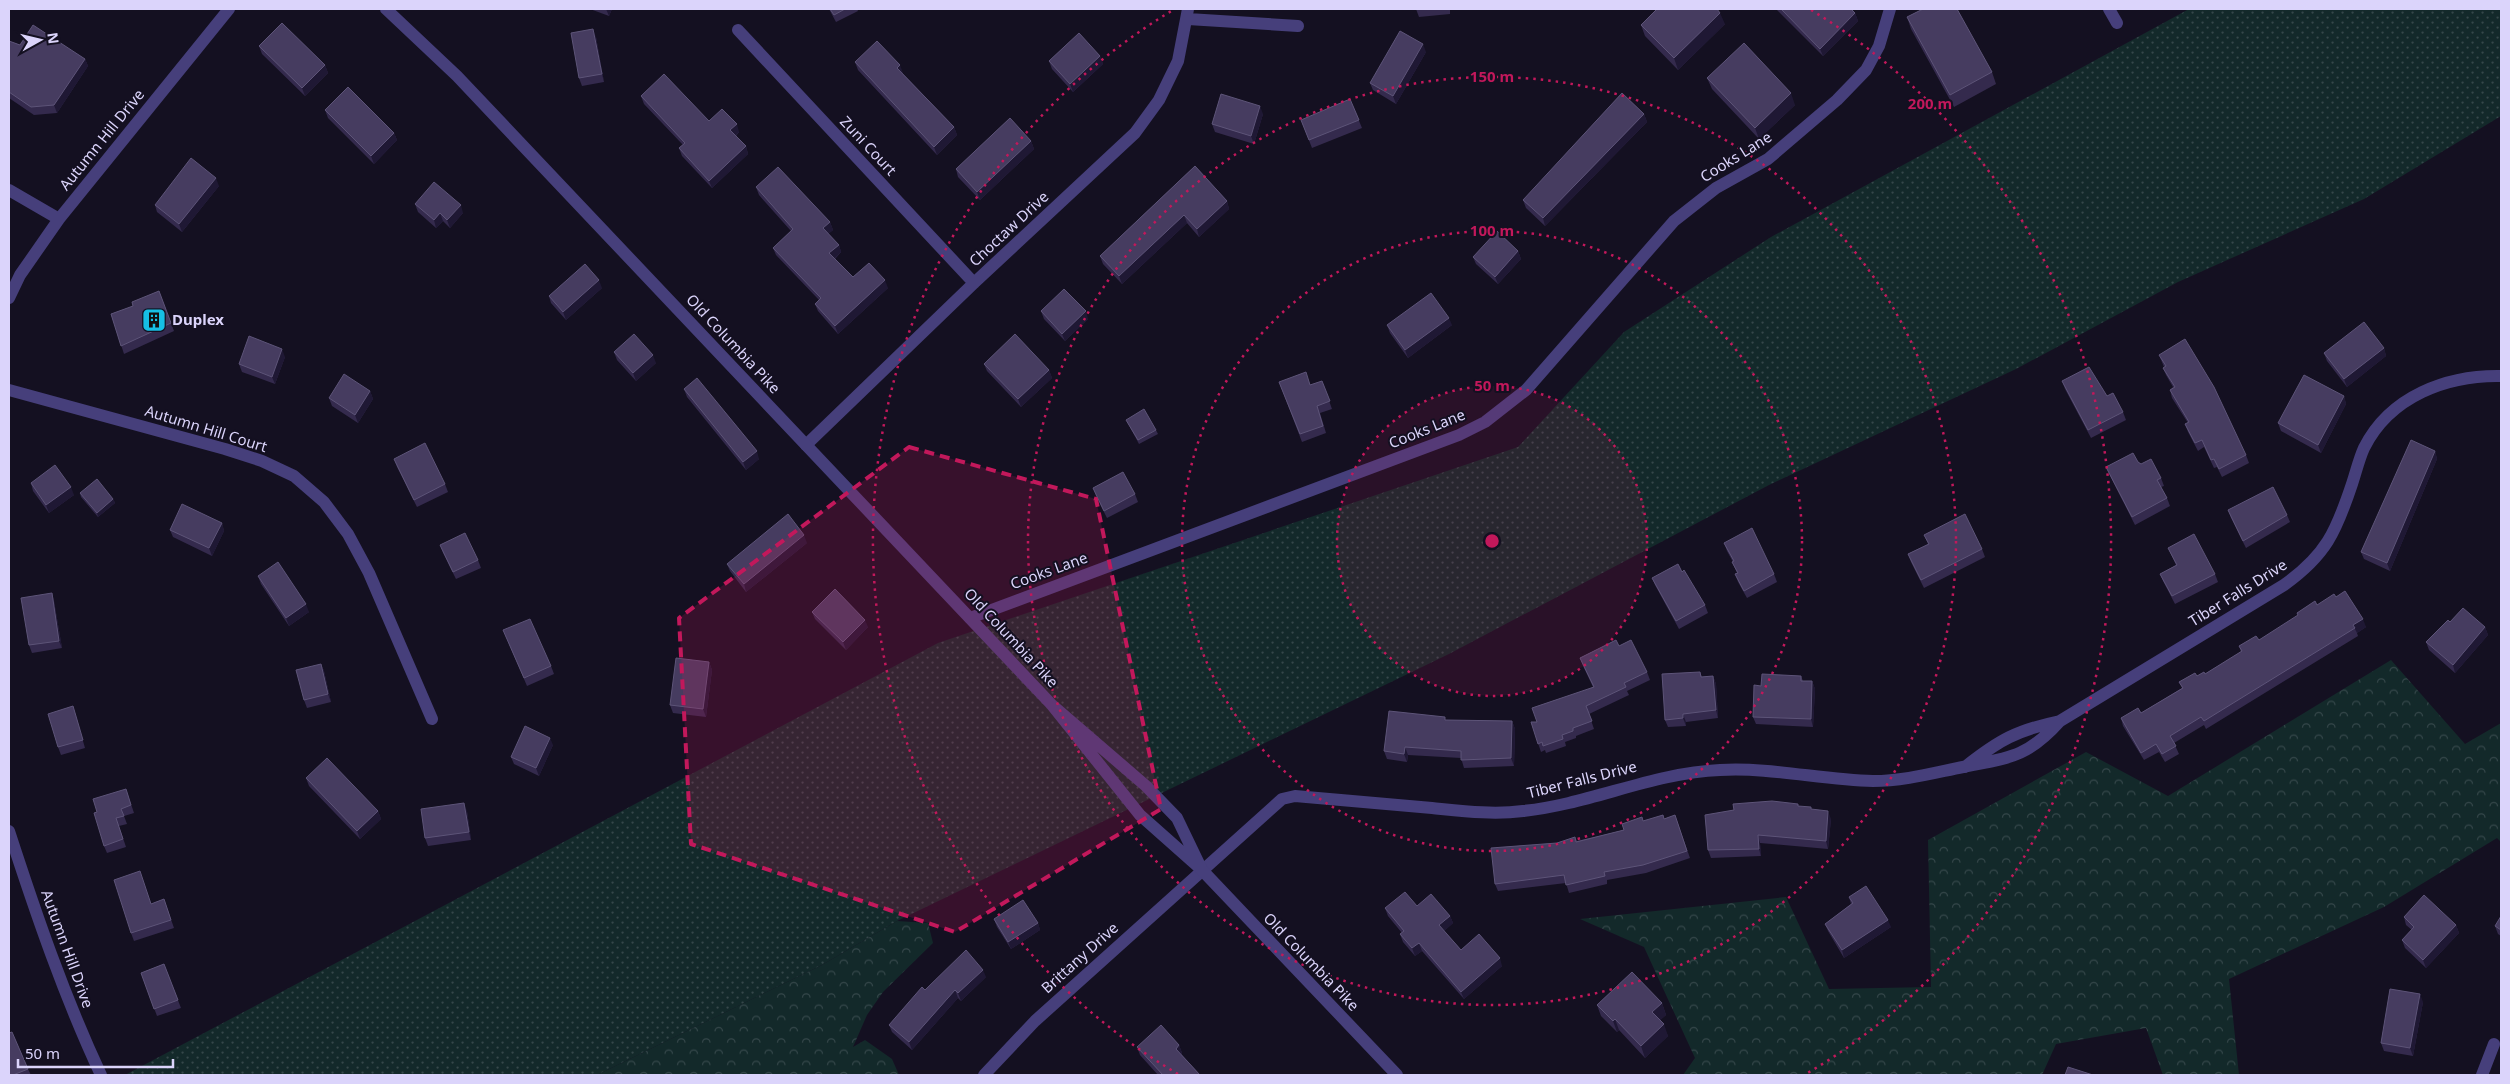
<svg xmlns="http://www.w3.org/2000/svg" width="2510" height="1084" font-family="'Noto Sans',sans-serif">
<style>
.grass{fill:url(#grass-dots)}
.forest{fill:url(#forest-crowns)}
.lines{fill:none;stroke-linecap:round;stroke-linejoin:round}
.minor{stroke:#463f7b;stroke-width:12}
.tertiary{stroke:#463f7b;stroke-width:12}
.wall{fill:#342a4d}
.shaded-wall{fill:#1f1834}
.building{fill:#463c60;stroke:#5d5478}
.marked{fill:#c2185b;fill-opacity:0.2;stroke:#c2185b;stroke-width:4;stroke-dasharray:10 6;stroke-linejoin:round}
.ring{fill:none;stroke:#c2185b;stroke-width:2.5;stroke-dasharray:2.5 5}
.labels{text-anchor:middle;stroke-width:4;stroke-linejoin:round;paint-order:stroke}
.street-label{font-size:15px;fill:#dbd4fb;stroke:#141021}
.poi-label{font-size:15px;font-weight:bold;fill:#dbd4fb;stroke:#141021;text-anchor:start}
.centre{fill:#c2185b;stroke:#141021;stroke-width:2.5}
.ring-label{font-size:15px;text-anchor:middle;font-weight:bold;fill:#c2185b;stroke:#141021;stroke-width:4;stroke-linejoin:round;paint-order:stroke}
</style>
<defs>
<pattern id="grass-dots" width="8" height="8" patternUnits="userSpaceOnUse" patternTransform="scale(1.25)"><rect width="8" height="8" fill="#13292a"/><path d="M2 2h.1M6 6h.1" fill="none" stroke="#35474a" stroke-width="1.8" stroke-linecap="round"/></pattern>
<pattern id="forest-crowns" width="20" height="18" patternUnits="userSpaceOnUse" patternTransform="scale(1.25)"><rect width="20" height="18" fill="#13292a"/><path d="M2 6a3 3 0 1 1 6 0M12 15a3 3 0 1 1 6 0" fill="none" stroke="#35474a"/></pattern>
</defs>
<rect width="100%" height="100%" fill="#141021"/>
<!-- grass -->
<path class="grass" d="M2189 9H2501V116L2364 199 2178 282 2016 369 1769 485 1449 654 897 921 822 965 597 1075H125L938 643 1518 447 1624 332 1771 237Z"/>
<!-- forest -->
<path class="forest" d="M2391 660 2465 744 2501 723V842L2497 838 2384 907 2229 979 2239 1075H2163L2146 1028 2056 1044 2042 1075H1683L1695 1058 1644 947 1580 919 1786 897 1829 989 1931 987 1928 840 2086 752 2168 796Z
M897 921 928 923 933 943 883 992 867 1015 853 1047 865 1040 892 1059 899 1075H597L822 965Z"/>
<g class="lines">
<!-- minor -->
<path class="minor" d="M2109 9 2117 23
M1188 19 1298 26
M738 30 974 283
M9 190 59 219
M9 298 20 275 59 219 229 9
M9 390 225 449 262 461 294 476 324 502 348 534 369 573 432 719
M806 445 974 283 1135 133 1159 100 1178 61 1188 9
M970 618 1459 435 1485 422 1526 390 1674 221 1716 188 1768 159 1837 100 1866 70 1879 46 1890 9
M1965 767C1999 740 2017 730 2060 721
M9 831C36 914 64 996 101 1075
M984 1075 1035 1021 1282 799 1295 796C1340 800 1386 804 1432 808 1462 811 1493 815 1523 811 1590 804 1652 773 1720 770 1771 767 1822 780 1873 781 1904 781 1933 773 1963 767 2008 758 2027 758 2060 721L2284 585C2326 555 2336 532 2352 484 2356 472 2359 459 2364 448 2390 396 2447 375 2501 376
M2482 1075 2494 1044"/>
<!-- tertiary -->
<path class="tertiary" d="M386 9 457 76 1052 705 1140 815 1202 870 1177 818 1146 786 1052 705
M1202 870 1397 1075"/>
</g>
<!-- wall -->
<path class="wall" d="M590 9H612L609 16Z
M829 9H857L858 11 836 22Z
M1416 9H1450V14L1419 17Z
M1776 9H1851L1855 13 1858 21 1823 56Z
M1907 17 1992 72 1996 84 1954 107 1911 29Z
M1725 24 1678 70 1645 36 1641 25Z
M596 37 604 82 582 86 579 78Z
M9 41 20 45 85 59 88 66 57 113 34 115 9 98Z
M259 46 325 65 328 73 305 96 262 54Z
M1426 52 1396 104 1373 90 1370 83Z
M1100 56 1103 64 1073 92 1052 69 1049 61Z
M855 62 903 73H902L954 127 957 135 937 155 858 70Z
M1707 78 1795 105 1759 139 1712 89Z
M641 96 739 132 736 136 746 146 748 154 712 188 682 156 679 148 683 145 644 104Z
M1350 99 1362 128 1312 148 1301 120Z
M325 110 394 133 397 140 374 164 328 118Z
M1263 114 1254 144 1215 132 1212 124Z
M1644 114 1647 122 1545 226 1526 208 1523 200Z
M1031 141 1034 149 980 200 958 177 956 169Z
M1195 166 1227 201 1229 209 1199 237 1187 223 1122 284 1103 264 1100 256Z
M219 186 182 232 157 212 155 205Z
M756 187 830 222 833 230 828 234 839 245 841 252 835 259 853 277 888 288 838 334 818 311 815 304 819 300 776 255 773 248 791 231 759 195Z
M415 204 463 213 450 228 443 221 436 228 418 212Z
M1518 251 1521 259 1498 284 1476 264 1473 257Z
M602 288 566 320 551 303 549 296Z
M159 291 174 331 124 354 111 314 133 306Z
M1041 311 1088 319 1065 341 1044 319Z
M1387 325H1452L1408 358 1390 333Z
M2384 348 2386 356 2347 387 2327 361 2324 353Z
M614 352 656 363 636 381 617 360Z
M2159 355 2246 455 2249 463 2222 477 2217 467 2214 468 2204 447 2198 451 2188 432 2185 424 2188 423 2172 398 2170 390 2173 387 2166 375 2163 368 2164 367Z
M285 357 275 384 242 372 239 364Z
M984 364 1049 370 1052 378 1021 407 987 371Z
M1322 381 1332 409 1320 413 1326 433 1302 442 1279 382 1310 385Z
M2062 381 2107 396 2123 412 2126 420 2091 438 2065 389Z
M684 389 759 459 746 470 687 397Z
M370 391 373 399 358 423 332 406 329 398Z
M2344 396 2346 404 2321 453 2281 431 2278 423Z
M1126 420 1156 430 1158 434 1139 444Z
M2435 451 2437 459 2390 571 2364 559 2361 552Z
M394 459 445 484 448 492 417 507 397 467Z
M2138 462 2161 478 2164 486 2161 487 2167 498 2170 506 2135 525 2109 474 2106 467Z
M31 483 74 495 49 513 33 491Z
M1093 488 1135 494 1138 502 1107 518 1096 496Z
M80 493 113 499 115 503 98 517 81 497Z
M2228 510 2287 515 2290 522 2246 548 2231 518Z
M222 523 224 531 212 556 173 537 170 530Z
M1924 535 1982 549 1985 557 1924 588 1911 562 1908 554 1928 544Z
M807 543 746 592 730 571 727 564Z
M1724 543 1774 574 1777 582 1747 598 1738 582 1735 574 1737 573 1732 562H1733L1727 551Z
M440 545 478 560 481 568 456 579 443 553Z
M2168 548 2215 574 2218 582 2175 604 2163 581 2160 574 2176 565Z
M1682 572 1705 605 1708 613 1679 629 1655 585 1652 578Z
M258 576 309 612 289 626 261 584Z
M52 593 54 601 62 648 32 653 29 645Z
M2336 597 2366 627 2357 633 2358 636 2206 729 2204 725 2174 743 2179 754 2165 762 2159 752 2144 760 2123 726 2121 718 2141 713 2182 688 2179 682 2205 674 2241 652 2239 646 2259 640 2298 616 2297 613Z
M812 612 868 627 846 650 815 619Z
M2450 622 2485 627 2488 635 2455 673 2429 650 2426 642Z
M503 630 551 666 554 674 527 686Z
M1619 646 1647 672 1650 680 1627 691 1629 695 1589 714 1594 729 1576 736V738L1565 742 1566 746 1546 753 1545 750 1541 752 1531 722H1537L1593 687 1583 666 1580 658Z
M709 662 712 670 706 717 673 713 670 705Z
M321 664 324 671 331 702 307 708 304 700Z
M1700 672 1702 677 1713 676 1716 684 1718 718 1686 722V726L1668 727 1665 720Z
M1801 676 1803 681H1812L1815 689 1813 727 1756 724 1753 717 1761 686Z
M73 706 85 748 61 755 58 747Z
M1446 720 1512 721 1515 729 1514 766 1464 768 1461 758 1408 755 1407 762 1387 759 1384 751Z
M553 745 539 776 514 764 511 757Z
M306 778 378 811 381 819 360 839 309 786Z
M126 789 134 813 124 816 127 824 119 826 126 847 107 853 104 846 97 812Z
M1799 806 1812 810 1831 819 1828 849 1760 843 1761 856 1711 858 1708 850Z
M467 811 471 840 428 846 425 838Z
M1675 815 1690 858 1646 873 1607 880V884L1569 893 1566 883 1498 891 1495 884 1557 843 1575 837 1577 841 1624 830 1643 821 1664 819Z
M1849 897 1891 927 1844 958 1828 931 1825 924 1851 904Z
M164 899 174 928 134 941 131 933 151 904Z
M1417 906 1450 916 1453 923 1444 931 1461 950 1502 966 1464 999 1422 951 1415 956 1403 942 1400 934 1402 933 1388 916 1385 908Z
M2501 916V936L2498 934 2495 926Z
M2404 917 2456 925 2459 933 2426 968 2405 948 2402 940 2412 930 2406 925Z
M994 919 1038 923 1040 930 1011 949 997 927Z
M164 964 181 1008 157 1016 141 973Z
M986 977 961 1001 958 998 912 1050 892 1032 889 1025 925 990Z
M2423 1002 2413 1056 2384 1051 2381 1043Z
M1662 1003 1666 1015 1660 1020 1668 1036 1645 1058 1619 1030 1617 1032 1601 1016 1597 1005Z
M1179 1045 1182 1053 1181 1054 1200 1075H1158L1140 1055 1137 1047Z
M28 1069 31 1075H9Z"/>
<!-- shaded-wall -->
<path class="shaded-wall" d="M606 9H612L609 16Z
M1720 13 1725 24 1678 70 1674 58Z
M1855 13 1858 21 1823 56 1820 49Z
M593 29 596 37 604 82 602 74Z
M1423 44 1426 52 1396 104 1393 96Z
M1100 56 1103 64 1073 92 1070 84Z
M85 59 88 66 57 113 54 105Z
M325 65 328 73 305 96 302 88Z
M900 65 903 73 900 76 897 68Z
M1791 93 1795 105 1759 139 1755 128Z
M1260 106 1263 114 1254 144 1251 136Z
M1644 114 1647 122 1545 226 1543 218Z
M737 124 739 132 733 138 730 130Z
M954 127 957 135 937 155 934 147Z
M394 133 397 140 374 164 371 156Z
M1031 141 1034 149 980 200 977 192Z
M746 146 748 154 712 188 709 181Z
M216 178 219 186 182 232 179 224Z
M1227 201 1229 209 1199 237 1197 229Z
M461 205 463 213 450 228 447 220Z
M440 213 443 221 436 228 434 220Z
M1184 215 1187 223 1122 284 1119 276Z
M830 222 833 230 826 236 823 228Z
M839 245 841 252 832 261 829 253Z
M1518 251 1521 259 1498 284 1495 277Z
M599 280 602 288 566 320 563 312Z
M885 280 888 288 838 334 835 326Z
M1086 311 1088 319 1065 341 1062 334Z
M1449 318 1452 325 1408 358 1405 350Z
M2384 348 2386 356 2347 387 2344 379Z
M282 349 285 357 275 384 272 377Z
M653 355 656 363 636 381 633 373Z
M1049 370 1052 378 1021 407 1018 399Z
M370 391 373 399 358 423 355 415Z
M2344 396 2346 404 2321 453 2318 445Z
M757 451 759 459 746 470 743 462Z
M2435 451 2437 459 2390 571 2387 563Z
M71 487 74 495 49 513 46 505Z
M113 499 115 503 98 517 97 513Z
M222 523 224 531 212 556 209 548Z
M804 535 807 543 746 592 744 584Z
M52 593 54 601 62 648 59 641Z
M306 604 309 612 289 626 286 618Z
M2363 619 2366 627 2357 633 2353 625Z
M865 620 868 627 846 650 843 642Z
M2485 627 2488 635 2455 673 2453 665Z
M709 662 712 670 706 717 703 709Z
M321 664 324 671 331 702 328 694Z
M1713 676 1716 684 1718 718 1716 710Z
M1812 681 1815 689 1813 727 1811 719Z
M1683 714 1686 722V726L1683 718Z
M1512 721 1515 729 1514 766 1511 758Z
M550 738 553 745 539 776 536 768Z
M1405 747 1408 755 1407 762 1404 754Z
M464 803 467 811 471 840 469 832Z
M378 811 381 819 360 839 357 831Z
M1828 811 1831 819 1828 849 1826 841Z
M1758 835 1760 843 1761 856 1759 849Z
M1450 916 1453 923 1442 933 1439 925Z
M1888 920 1891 927 1844 958 1842 950Z
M1038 923 1040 930 1011 949 1008 942Z
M2456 925 2459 933 2426 968 2423 960Z
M1419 943 1422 951 1415 956 1412 948Z
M1500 958 1502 966 1464 999 1461 992Z
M983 970 986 977 961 1001 958 993Z
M955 990 958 998 912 1050 909 1042Z
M2420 994 2423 1002 2413 1056 2410 1048Z
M1662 1003 1666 1015 1657 1023 1652 1012Z
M1615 1019 1619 1030 1617 1032 1613 1021Z
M1664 1024 1668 1036 1645 1058 1641 1046Z
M1179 1045 1182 1053 1179 1056 1176 1049Z"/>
<!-- building -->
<path class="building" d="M830 9H845L834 15Z
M1657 9H1717L1720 13 1674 58 1641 25Z
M1781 9H1851L1855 13 1820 49Z
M1923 9H1957L1992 72 1950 95 1907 17Z
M282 23 325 65 302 88 259 46Z
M33 25 85 59 54 105 31 107 9 92V41L20 45Z
M593 29 602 74 579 78 571 33Z
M1400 31 1423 44 1393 96 1370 83Z
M1079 33 1100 56 1070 84 1049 61Z
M877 41 900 65 897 68 954 127 934 147 855 62Z
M1744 43 1791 93 1755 128 1707 78Z
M664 74 709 121 722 109 737 124 730 130 746 146 709 181 679 148 685 143 641 96Z
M348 87 394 133 371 156 325 110Z
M1622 93 1644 114 1543 218 1523 200Z
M1221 94 1260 106 1251 136 1212 124Z
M1350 99 1359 120 1309 140 1301 120Z
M1010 118 1031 141 977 192 956 169Z
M191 158 216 178 179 224 155 205Z
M1195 166 1227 201 1197 229 1184 215 1119 276 1100 256Z
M778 167 830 222 823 228 839 245 829 253 853 277 869 263 885 280 835 326 815 304 821 298 773 248 793 229 756 187Z
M434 182 461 205 447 220 440 213 434 220 415 204Z
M1497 231 1518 251 1495 277 1473 257Z
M585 264 599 280 563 312 549 296Z
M1064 289 1086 311 1062 334 1041 311Z
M159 291 171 323 121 346 111 314 133 306 132 302Z
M1431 293 1449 318 1405 350 1387 325Z
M2364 322 2384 348 2344 379 2324 353Z
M634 334 653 355 633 373 614 352Z
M1015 334 1049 370 1018 399 984 364Z
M249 336 282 349 272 377 239 364Z
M2185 339 2214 387 2246 455 2219 469 2214 459 2211 460 2202 440 2195 443 2185 424 2189 422 2170 390 2175 387 2163 368 2166 366 2159 355Z
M2089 367 2107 396 2113 393 2123 412 2088 430 2062 381Z
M1306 372 1310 385 1322 381 1330 401 1317 406 1323 426 1300 434 1279 382Z
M344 374 370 391 355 415 329 398Z
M2304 375 2344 396 2318 445 2278 423Z
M697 378 757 451 743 462 684 389Z
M1144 409 1156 430 1138 440 1126 420Z
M2411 440 2435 451 2387 563 2361 552Z
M425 443 445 484 414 500 394 459Z
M2133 453 2138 462 2141 464 2151 459 2161 478 2157 480 2167 498 2132 517 2106 467Z
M55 465 71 487 46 505 31 483Z
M1123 472 1135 494 1104 511 1093 488Z
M97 479 113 499 97 513 80 493Z
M2273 487 2287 515 2243 541 2228 510Z
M182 504 222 523 209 548 170 530Z
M788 514 804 535 744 584 727 564Z
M1965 514 1982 549 1921 580 1908 554 1929 544 1924 535Z
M1752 528 1774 574 1744 591 1735 574 1738 573 1732 562 1734 561 1724 543Z
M465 533 478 560 453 572 440 545Z
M2194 534 2215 574 2172 596 2160 574 2177 565 2168 548Z
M278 562 306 604 286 618 258 576Z
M1678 564 1682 572 1684 570 1705 605 1676 621 1652 578Z
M835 589 865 620 843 642 812 612Z
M2345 591 2363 619 2353 625 2355 628 2204 721 2201 717 2170 736 2176 746 2162 754 2156 744 2141 753 2121 718 2138 708 2141 713 2183 688 2179 682 2195 673 2197 676 2204 672 2205 674 2242 651 2239 646 2256 636 2259 640 2298 615 2297 613 2315 601 2317 605 2334 594 2336 597Z
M52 593 59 641 29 645 21 598Z
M2463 608 2485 627 2453 665 2426 642 2448 620 2450 622Z
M530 619 551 666 524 678 503 630Z
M1616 640 1619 646 1631 640 1647 672 1624 683 1626 687 1586 706 1592 721 1573 728V731L1562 735 1563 739 1543 746 1542 742 1538 744 1531 722H1537L1532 708 1594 687 1580 658Z
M676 658 709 662 703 709 670 705Z
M321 664 328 694 304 700 296 670Z
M1700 672 1701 677 1713 676 1716 710 1683 714V718L1665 720 1662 674Z
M1762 674 1801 676V681H1812L1811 719 1753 717 1754 685 1761 686Z
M73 706 83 740 58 747 48 714Z
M1389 711 1445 717V720L1512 721 1511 758 1461 760V751L1405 747 1404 754 1384 751Z
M525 726 550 738 536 768 511 757Z
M327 758 378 811 357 831 306 778Z
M126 789 131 805 121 809 124 816 116 818 123 839 104 846 94 813 97 812 93 799Z
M1772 801 1798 804V806L1811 807V809L1828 811 1826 841 1758 835 1759 849 1708 850 1705 815 1734 810 1733 804Z
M464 803 469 832 425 838 421 809Z
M1663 815 1664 819 1675 815 1687 851 1643 865 1604 872 1605 876 1566 885 1564 875 1495 884 1491 848 1557 843 1575 837 1576 842 1624 830 1622 824 1642 817 1643 821Z
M140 871 151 904 164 899 171 920 131 933 114 880Z
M1866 886 1888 920 1842 950 1825 924 1853 903 1849 897Z
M1405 892 1417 906 1431 894 1450 916 1439 925 1461 950 1479 934 1500 958 1461 992 1419 943 1412 948 1400 934 1404 931 1385 908Z
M2424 895 2456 925 2423 960 2402 940 2414 927 2404 917Z
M1023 900 1038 923 1008 942 994 919Z
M2501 916V930L2495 926Z
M966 950 983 970 958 993 955 990 909 1042 889 1025 922 987 925 990Z
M164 964 178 1000 154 1009 141 973Z
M1632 972 1662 1003 1652 1012 1664 1024 1641 1046 1615 1019 1613 1021 1597 1005Z
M2390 989 2420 994 2410 1048 2381 1043Z
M1161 1025 1179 1045 1176 1049 1200 1075H1163L1137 1047Z
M12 1032 28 1069 13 1075H9V1033Z
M2068 1067 2093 1075H2065Z"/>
<!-- marked area -->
<path class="marked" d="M909 447 1096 499 1161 809 955 932 691 844 679 618Z"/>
<!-- distance rings -->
<circle cx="1492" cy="541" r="155" fill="#c2185b" fill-opacity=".12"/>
<g class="ring">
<circle cx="1492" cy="541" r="155"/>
<circle cx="1492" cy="541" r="310"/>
<circle cx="1492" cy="541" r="464"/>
<path d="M1178 1074A619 619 0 0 1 1173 10M1811 10A619 619 0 0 1 1806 1074"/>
</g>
<!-- icons -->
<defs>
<g id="building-square" transform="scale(1.25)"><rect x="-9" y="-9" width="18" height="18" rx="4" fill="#16c0e5" stroke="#141021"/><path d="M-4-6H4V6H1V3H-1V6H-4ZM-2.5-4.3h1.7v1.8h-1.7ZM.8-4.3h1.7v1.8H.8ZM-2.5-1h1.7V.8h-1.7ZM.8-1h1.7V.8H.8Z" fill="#111"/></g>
</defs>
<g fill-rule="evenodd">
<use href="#building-square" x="154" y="320"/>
</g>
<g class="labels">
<!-- street labels -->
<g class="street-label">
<text transform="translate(102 140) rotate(-51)" y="5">Autumn Hill Drive</text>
<text transform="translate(868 146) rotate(47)" y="5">Zuni Court</text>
<text transform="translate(1736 157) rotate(-32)" y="5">Cooks Lane</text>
<text transform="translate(1009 229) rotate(-43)" y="5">Choctaw Drive</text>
<text transform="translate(733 344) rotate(47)" y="5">Old Columbia Pike</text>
<text transform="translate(206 429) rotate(17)" y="5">Autumn Hill Court</text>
<text transform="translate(1427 429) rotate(-22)" y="5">Cooks Lane</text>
<text transform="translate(1049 571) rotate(-20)" y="5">Cooks Lane</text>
<text transform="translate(2238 593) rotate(-32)" y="5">Tiber Falls Drive</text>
<text transform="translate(1011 638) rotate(47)" y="5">Old Columbia Pike</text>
<text transform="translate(1582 780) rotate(-14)" y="5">Tiber Falls Drive</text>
<text transform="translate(67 949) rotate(70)" y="5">Autumn Hill Drive</text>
<text transform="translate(1080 958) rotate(-42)" y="5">Brittany Drive</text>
<text transform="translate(1311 962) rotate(46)" y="5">Old Columbia Pike</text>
</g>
<!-- poi labels -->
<g class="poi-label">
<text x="172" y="325">Duplex</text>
</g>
</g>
<circle cx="1492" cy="541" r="8" class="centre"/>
<g class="ring-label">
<text x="1492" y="82">150 m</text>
<text x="1930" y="109">200 m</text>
<text x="1492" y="236">100 m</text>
<text x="1492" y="391">50 m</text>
</g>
<!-- border -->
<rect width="2510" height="1084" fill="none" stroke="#dbd4fb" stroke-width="20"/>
<!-- north arrow -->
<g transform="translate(40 40) rotate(82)" stroke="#141021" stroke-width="4" paint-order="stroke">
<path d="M0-4L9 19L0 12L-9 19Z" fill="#dbd4fb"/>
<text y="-8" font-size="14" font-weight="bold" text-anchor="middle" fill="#dbd4fb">N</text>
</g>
<!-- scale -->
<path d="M18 1059v8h155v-8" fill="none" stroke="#dbd4fb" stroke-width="2.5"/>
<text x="25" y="1059" font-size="15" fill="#dbd4fb" stroke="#141021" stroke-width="4" paint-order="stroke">50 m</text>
</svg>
